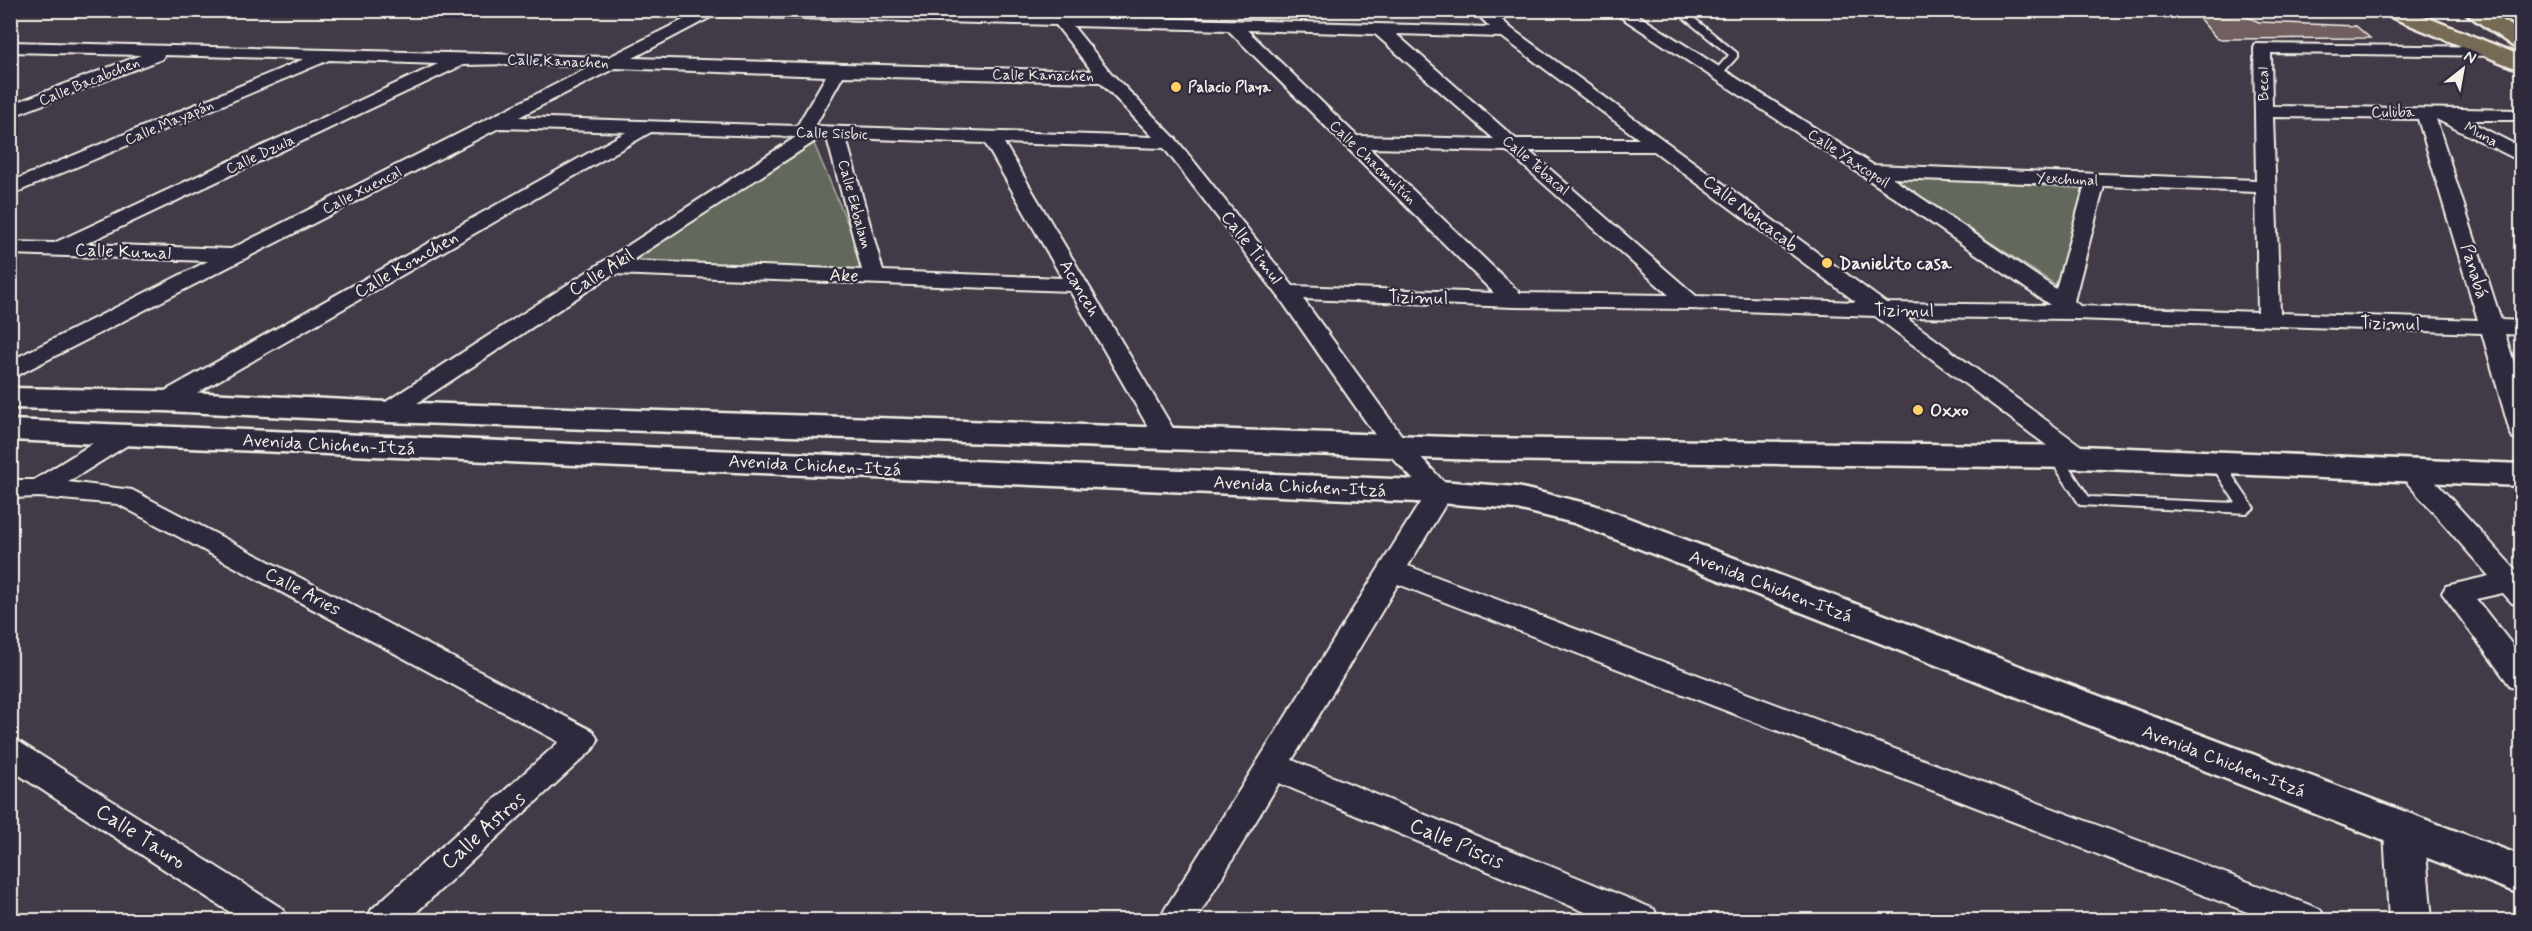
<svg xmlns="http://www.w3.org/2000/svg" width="2532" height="931" font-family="Mynerve,sans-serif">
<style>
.green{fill:#62695c;stroke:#abada2;stroke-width:1.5}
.building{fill:#715e5e;stroke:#f4f1e8;stroke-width:1.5}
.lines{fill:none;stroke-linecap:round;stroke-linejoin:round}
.service-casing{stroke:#f4f1e8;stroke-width:4}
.minor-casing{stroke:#f4f1e8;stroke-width:4}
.tertiary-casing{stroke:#f4f1e8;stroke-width:4}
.secondary-casing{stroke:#f4f1e8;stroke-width:5}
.primary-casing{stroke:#f4f1e8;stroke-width:5}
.service{fill:#2f2a3d;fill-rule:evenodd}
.minor{fill:#2f2a3d;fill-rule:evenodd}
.tertiary{fill:#2f2a3d;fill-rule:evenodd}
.secondary{fill:#2f2a3d;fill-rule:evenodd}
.primary{fill:#776a54;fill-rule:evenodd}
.poi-dot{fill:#ffd166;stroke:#2f2a3d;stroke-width:2}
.labels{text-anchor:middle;stroke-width:4.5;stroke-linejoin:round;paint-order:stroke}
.far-street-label{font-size:15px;fill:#f4f1e8;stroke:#2f2a3d}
.far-poi-label{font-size:15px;font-weight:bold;fill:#f4f1e8;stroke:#2f2a3d;text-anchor:start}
.street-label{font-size:18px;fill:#f4f1e8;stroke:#2f2a3d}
.poi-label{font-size:18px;font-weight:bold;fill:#f4f1e8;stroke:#2f2a3d;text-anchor:start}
.near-street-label{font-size:21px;fill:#f4f1e8;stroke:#2f2a3d}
</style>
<rect width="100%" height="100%" fill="#433a47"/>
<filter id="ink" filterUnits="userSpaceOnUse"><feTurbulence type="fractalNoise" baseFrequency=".0167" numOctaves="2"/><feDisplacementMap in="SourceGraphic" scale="12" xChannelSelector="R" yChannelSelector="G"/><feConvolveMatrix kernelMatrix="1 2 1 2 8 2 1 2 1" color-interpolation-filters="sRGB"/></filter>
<g filter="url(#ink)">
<!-- green -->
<path class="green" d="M812 139 868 272 631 261Z
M1884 173 2085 189 2059 287Z"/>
<!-- building -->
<path class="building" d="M2193 11 2236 12 2259 22 2356 26 2370 38 2217 39Z"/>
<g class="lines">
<!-- service casing -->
<g class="service-casing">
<path id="service" d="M1674 10H1684L1737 53V57L1721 75 1713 73 1729 55Z
M2055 452 2060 453 2089 497 2236 503 2210 463 2212 460H2222L2254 508 2247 513 2080 505 2048 456Z"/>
</g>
<!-- minor casing -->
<g class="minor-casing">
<path id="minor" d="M639 10H855L1048 15 1044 10H1061L1065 16 1490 27 1473 10H1491L1512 29 1886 303 2050 305 1862 175 1610 10H1630L1873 165 2256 180 2254 48 2256 44 2496 47 2502 48 2504 52 2502 56 2271 53 2272 106 2522 110V120H2467L2522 148V162L2436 119 2501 320 2522 321V335L2505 334 2522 388V440L2513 438 2510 432 2482 333 2075 319 1905 317 2088 451 2092 457 2088 463 2079 465 2070 463 1875 316 1690 309 1514 307 1303 299 1405 440 1453 492 1408 566 2320 909 2326 920H2268L1398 584 1292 760 1654 909 1659 920H1604L1279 783 1196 920H1160L1165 909 1426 493 1387 452 1279 297 1164 148 1004 143 1178 437 1175 443 1166 445 1157 443 1154 437 1070 291 613 274 396 417 387 420 378 417 375 412 378 407 796 137 651 132 174 406 165 409 156 406 153 401 156 396 626 132 499 128 18 375 10 377V361L208 261 10 254V242L54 243 438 64 329 60 10 195V182L304 59 164 55 162 59 10 117V105L141 55 10 52V42L609 57 691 16 647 15ZM713 16 1056 25 1092 71 633 58ZM1073 26 1228 30 1494 293 1293 286 1176 139 1111 73ZM1247 30 1375 34 1494 139 1357 136ZM1396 34 1502 37 1639 139H1516ZM512 64 590 67 231 249 85 244 463 65ZM615 68 826 76 797 126 519 117ZM843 76 1100 82 1153 137 815 126ZM2273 117 2418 119 2478 320 2280 313ZM820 138H827L862 270 631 261ZM846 138 985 143 1062 278 883 271ZM1369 148 1507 151 1669 295 1520 293ZM1529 151H1654L1856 302 1696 296ZM1892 178 2085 185 2056 289ZM2104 186 2256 192 2258 312 2080 306 2074 301Z
M125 427 134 429 137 435 134 441 68 482 132 490 593 731 598 740 593 749 408 920H366L372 909 559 742 118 504 39 497 10 498V480H34L116 429Z
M2412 464 2421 466 2522 577V606L2512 603 2503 593 2476 599 2522 657V690L2511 687 2442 593 2446 586 2489 576 2403 478 2399 472 2403 466Z
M10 739 21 743 283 909 288 920H242L10 769Z"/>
</g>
<!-- tertiary casing -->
<g class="tertiary-casing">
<path id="tertiary" d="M2404 814 2418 819 2424 831 2432 920H2389L2384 831 2390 819Z"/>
</g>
<!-- secondary casing -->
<g class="secondary-casing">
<path id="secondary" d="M10 388 165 391 387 402 1480 438 2079 446 2522 464V486L2079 468 1480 460 387 422 165 411 10 408Z
M10 420 1440 481 1517 487 1594 505 2522 856V895L1574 523 1517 509 1440 503 10 440Z"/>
</g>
<!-- primary casing -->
<g class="primary-casing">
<path id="primary" d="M2380 10H2409L2522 56V71L2383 14Z
M2461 10H2486L2522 32V48L2514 47Z"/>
</g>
<!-- service -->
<use href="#service" class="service"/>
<!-- minor -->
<use href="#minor" class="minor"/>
<!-- tertiary -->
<use href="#tertiary" class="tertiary"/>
<!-- secondary -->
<use href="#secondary" class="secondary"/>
<!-- primary -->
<use href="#primary" class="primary"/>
</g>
</g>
<!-- markers -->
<g class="poi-dot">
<circle cx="1176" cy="87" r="6"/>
<circle cx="1827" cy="263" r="6"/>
<circle cx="1918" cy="410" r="6"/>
</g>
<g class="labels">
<!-- far-street labels -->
<g class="far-street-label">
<text transform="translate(558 61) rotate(2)" y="5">Calle Kanachen</text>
<text transform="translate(1043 75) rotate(1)" y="5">Calle Kanachen</text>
<text transform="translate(89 81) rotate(-22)" y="5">Calle Bacabchen</text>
<text transform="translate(2263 84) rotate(-91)" y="5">Becal</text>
<text x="2393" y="117">Culuba</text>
<text transform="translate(169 122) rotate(-23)" y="5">Calle Mayapán</text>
<text transform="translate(832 133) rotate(2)" y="5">Calle Sisbic</text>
<text transform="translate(2481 134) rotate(29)" y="5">Muna</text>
<text transform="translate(260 154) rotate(-25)" y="5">Calle Dzula</text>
<text transform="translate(1849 158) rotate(33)" y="5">Calle Yaxcopoil</text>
<text transform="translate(1373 162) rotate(44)" y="5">Calle Chacmultún</text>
<text transform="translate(1536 165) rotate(41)" y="5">Calle Tebacal</text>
<text transform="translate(2067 179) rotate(2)" y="5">Yexchunal</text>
<text transform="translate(362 190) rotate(-27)" y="5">Calle Xuencal</text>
<text transform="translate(855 204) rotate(75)" y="5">Calle Ekbalam</text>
</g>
<!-- far-poi labels -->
<g class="far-poi-label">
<text x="1188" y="92">Palacio Playa</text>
</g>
<!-- street labels -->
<g class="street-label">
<text transform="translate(1751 213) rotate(37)" y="6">Calle Nohcacab</text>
<text transform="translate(1252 247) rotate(52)" y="6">Calle Timul</text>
<text transform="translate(123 251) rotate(2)" y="6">Calle Kumal</text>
<text transform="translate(406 264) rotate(-30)" y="6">Calle Komchen</text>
<text transform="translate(2475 271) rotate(73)" y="6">Panabá</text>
<text transform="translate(601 272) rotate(-32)" y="6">Calle Akil</text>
<text transform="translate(844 275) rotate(2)" y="6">Ake</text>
<text transform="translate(1080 288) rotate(60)" y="6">Acanceh</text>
<text transform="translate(1418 297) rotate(2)" y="6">Tizimul</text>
<text transform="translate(1904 310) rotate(1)" y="6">Tizimul</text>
<text transform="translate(2390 323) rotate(2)" y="6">Tizimul</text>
<text transform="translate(329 444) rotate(3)" y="6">Avenida Chichen-Itzá</text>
<text transform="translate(815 465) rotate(3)" y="6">Avenida Chichen-Itzá</text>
<text transform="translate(1300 486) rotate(3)" y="6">Avenida Chichen-Itzá</text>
<text transform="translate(1771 586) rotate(21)" y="6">Avenida Chichen-Itzá</text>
<text transform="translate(303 591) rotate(28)" y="6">Calle Aries</text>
<text transform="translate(2224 761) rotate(21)" y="6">Avenida Chichen-Itzá</text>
</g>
<!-- poi labels -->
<g class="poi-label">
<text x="1839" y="269">Danielito casa</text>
<text x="1930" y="416">Oxxo</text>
</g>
<!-- near-street labels -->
<g class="near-street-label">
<text transform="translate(483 830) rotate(-42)" y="7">Calle Astros</text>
<text transform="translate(141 836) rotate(33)" y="7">Calle Tauro</text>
<text transform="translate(1457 843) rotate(23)" y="7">Calle Piscis</text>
</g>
</g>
<!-- margin -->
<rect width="2532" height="931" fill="none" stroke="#2f2a3d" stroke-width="36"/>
<rect x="18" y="18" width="2496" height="895" fill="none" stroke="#f4f1e8" stroke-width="2" filter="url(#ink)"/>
<!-- north arrow -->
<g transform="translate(2463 69) rotate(31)" stroke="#2f2a3d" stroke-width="4.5" paint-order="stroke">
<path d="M0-4.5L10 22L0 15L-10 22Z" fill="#f4f1e8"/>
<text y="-9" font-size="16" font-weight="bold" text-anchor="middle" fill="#f4f1e8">N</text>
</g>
</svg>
